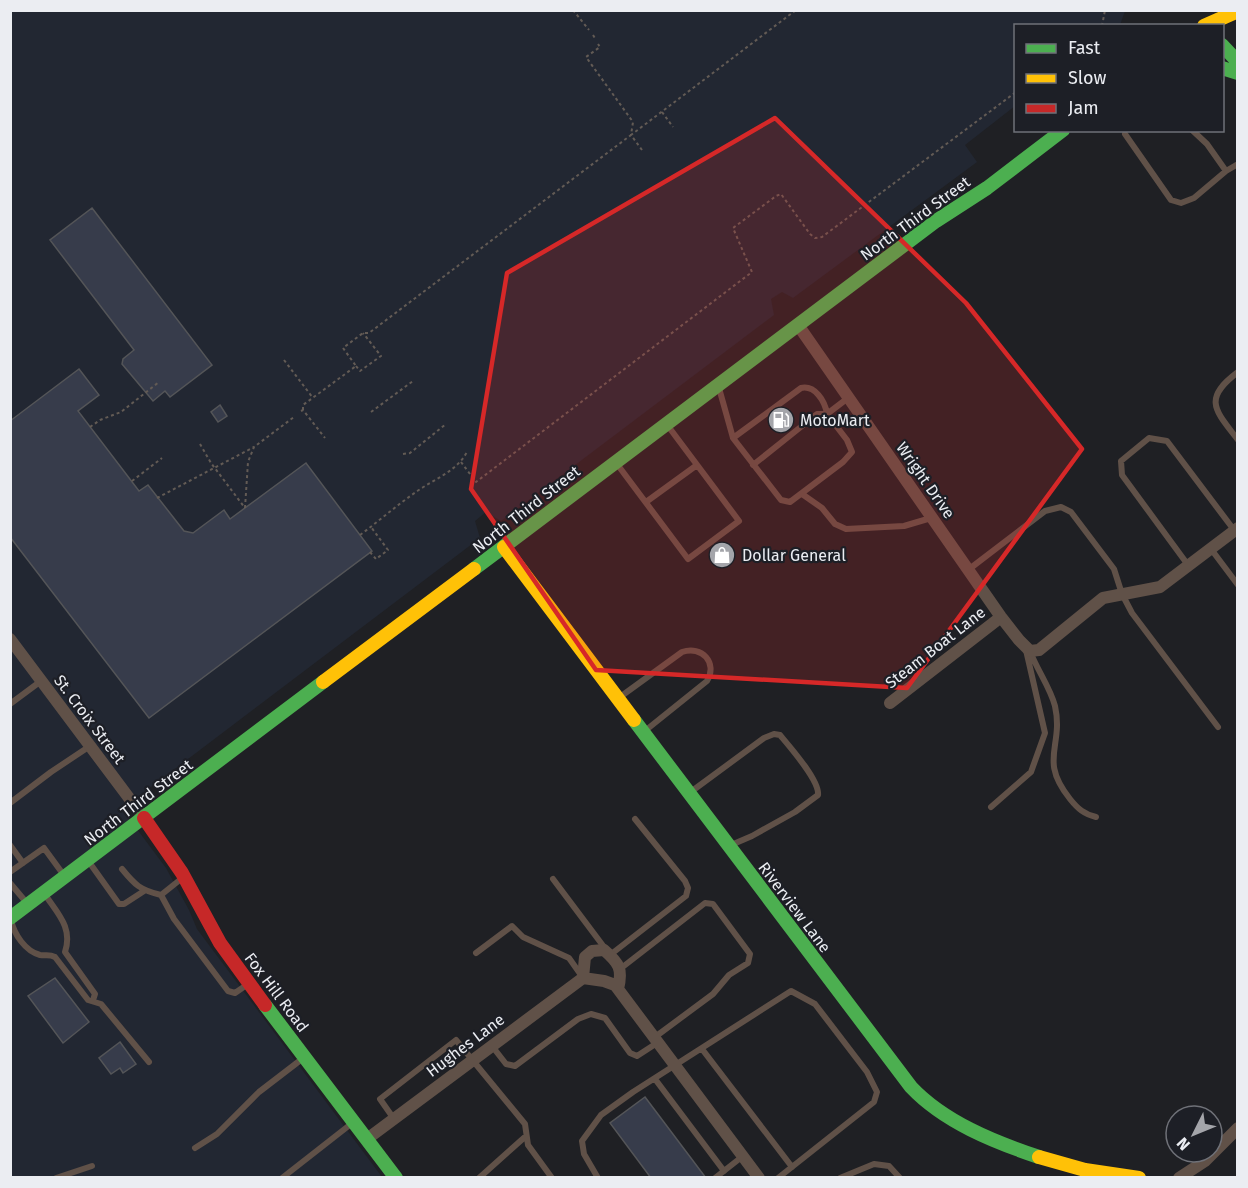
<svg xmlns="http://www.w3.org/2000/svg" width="1248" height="1188" font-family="'Fira Sans',sans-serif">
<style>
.built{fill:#222732}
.building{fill:#373c4b;stroke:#545558;stroke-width:1.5}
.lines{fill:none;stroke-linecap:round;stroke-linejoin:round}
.path{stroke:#635b55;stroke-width:2;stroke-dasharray:3 3;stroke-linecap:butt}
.lane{stroke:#605148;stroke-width:6}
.street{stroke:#605148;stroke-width:12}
.fast{stroke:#4caf50;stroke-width:14}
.slow{stroke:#ffc107;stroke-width:14}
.jam{stroke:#c62828;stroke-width:14}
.marked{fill:#d62828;fill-opacity:0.2;stroke:#d62828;stroke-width:4.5;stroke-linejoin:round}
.labels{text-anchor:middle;stroke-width:4.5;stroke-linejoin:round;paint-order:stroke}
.street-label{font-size:16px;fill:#ebedf2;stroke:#1d1f26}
.poi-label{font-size:16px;fill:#ebedf2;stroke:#1d1f26;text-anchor:start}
</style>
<rect width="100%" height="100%" fill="#1f2024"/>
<!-- built -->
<path class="built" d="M10 11H1125L1120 25 1016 26 1015 106 965 145 977 162 793 298 782 292 771 299 774 315 501 521 486 512 475 521 480 538 122 809 166 868 189 910 197 929 382 1177H11Z"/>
<!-- building -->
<path class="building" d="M92 208 212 365 170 397 165 391 153 401 122 364 123 359 134 350 50 240Z
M79 369 99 395 78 411 139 491 148 485 184 531 193 533 224 510 230 519 306 463 372 551 149 718 10 537V421Z
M220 405 227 416 218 422 211 412Z
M55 978 89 1022 63 1043 28 996Z
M120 1042 136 1064 123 1073 120 1068 111 1074 99 1058Z
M645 1097 706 1178H651L610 1123Z"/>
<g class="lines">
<!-- path -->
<path class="path" d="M573 10 589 30
M1102 26 1105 10
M593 35 596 40
M662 112 673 127
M642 150 631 135 796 10
M284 360 313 398
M356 366 360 371 381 356 363 333
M303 410V405L356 366 343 348 363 333H369L631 135 633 122 586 57 600 47 598 44
M301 411 303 410 325 438
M371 412 413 381
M90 427 100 420 121 412 159 382
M200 444 211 463 245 508
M403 454 410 453 446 424
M461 462 476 482 752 272 733 228 776 196 781 194 810 234 815 238 822 237 1016 92
M132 481 162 458
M157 498 254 447
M245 508 248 462 254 447 294 417
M360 535C379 521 397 505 416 492 434 479 456 472 467 452
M370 552 376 559 388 550 371 527"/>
<!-- lane -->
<path class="lane" d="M1192 130 1207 144 1226 171 1238 164
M1125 134 1171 200 1181 203 1194 198 1226 171
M1238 372C1202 399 1215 410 1238 440
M719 388 733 438 781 500 790 502 843 462 852 452 847 440 827 414 848 398
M733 438 801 388C815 385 825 401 827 414H817L753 465
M617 464 688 559 739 521 668 426
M802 494 822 508 835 524 846 529 904 526 931 518
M646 502 697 465
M1211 549 1238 585
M1188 565 1122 475 1121 461 1149 438 1167 441 1234 530
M968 570 1045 511 1061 507 1071 512 1114 569 1122 594 1132 613 1218 727
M1030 651C1037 670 1050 687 1055 706 1064 747 1038 759 1070 799 1078 809 1084 814 1096 817
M620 697 682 652C702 645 718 663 707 681L646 730
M10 704 41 681
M692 791 764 738 774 734 780 735C790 747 820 781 818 795L795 812 752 836 731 845
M10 803 51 772 90 746
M991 807 1031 772 1045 733 1026 650
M10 845 23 863
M89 862 119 904H124L144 891
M122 869C135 885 140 890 161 895L181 879
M10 872 44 848 63 874
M553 879 610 955 686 896 688 888 685 881 635 819
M10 883 26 902
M161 895 174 919 228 991 235 993 248 984
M46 896C58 914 73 928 65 952L95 994 93 1000
M11 920C14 934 25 951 40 955 46 956 49 954 55 957L88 1000 101 1004 149 1062
M476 953 512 926 523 937 569 958 581 975
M620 969 705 903 713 904 750 954 748 963 729 975 713 994 655 1037
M492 1046 506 1064 515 1066 578 1019 591 1014 605 1018 630 1053 637 1056 657 1043
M702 1049 792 1167
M655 1079 724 1171
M394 1119 380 1099 456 1040 525 1124 528 1145 552 1178
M195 1148 217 1134 259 1092 302 1059
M56 1178 92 1166
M282 1178 351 1124
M479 1178 526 1136
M598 1178 584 1154 582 1141 601 1115 633 1092 791 991 815 1004 867 1072 877 1092 874 1102 778 1178
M715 1178 743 1156
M840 1178 874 1164 889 1166 900 1178"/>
<!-- street -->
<path class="street" d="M798 325 1001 617 1019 640 1030 651 1039 650 1103 598 1160 587 1238 528
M10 639 144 818
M890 703 1001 617
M583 978 585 957 592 951 604 950C619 963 623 969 618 989
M367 1139 583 978 604 981 615 985 759 1178
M1179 1178 1205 1161 1238 1128"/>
<!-- fast -->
<path class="fast" d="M1222 45 1238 62
M1222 68 1238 73
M474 569 936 221 987 188 1063 130
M634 720 911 1087C944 1122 994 1142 1039 1157
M10 918 323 682
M265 1005 396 1178"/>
<!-- slow -->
<path class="slow" d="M1204 26 1238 11
M504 547 634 720
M323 682 474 569
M1039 1157 1085 1170 1139 1178"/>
<!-- jam -->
<path class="jam" d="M144 818 182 873 220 943 265 1005"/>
</g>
<!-- marked area -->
<path class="marked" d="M775 118 966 303 1082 449 907 688 596 670 471 489 507 273Z"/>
<!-- icons -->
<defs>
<g id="fuel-disc" transform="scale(1.35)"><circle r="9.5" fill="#a4a5aa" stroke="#1d1f26"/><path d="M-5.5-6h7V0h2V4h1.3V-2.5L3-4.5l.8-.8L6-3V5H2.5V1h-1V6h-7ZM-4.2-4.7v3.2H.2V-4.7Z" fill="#fff"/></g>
<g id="shop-disc" transform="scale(1.35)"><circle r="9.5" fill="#a4a5aa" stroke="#1d1f26"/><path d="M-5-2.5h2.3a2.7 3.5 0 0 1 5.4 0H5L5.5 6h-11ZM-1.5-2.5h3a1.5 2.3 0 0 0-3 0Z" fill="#fff"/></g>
</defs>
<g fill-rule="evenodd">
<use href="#fuel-disc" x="781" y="420"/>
<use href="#shop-disc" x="722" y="555"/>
</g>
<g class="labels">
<!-- street labels -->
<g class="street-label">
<text transform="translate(915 218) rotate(-36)" y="6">North Third Street</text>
<text transform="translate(926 480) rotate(55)" y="6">Wright Drive</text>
<text transform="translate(526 509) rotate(-38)" y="6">North Third Street</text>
<text transform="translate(935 647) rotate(-38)" y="6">Steam Boat Lane</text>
<text transform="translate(90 719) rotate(53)" y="6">St. Croix Street</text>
<text transform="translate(138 802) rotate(-37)" y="6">North Third Street</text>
<text transform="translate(795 907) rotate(53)" y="6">Riverview Lane</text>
<text transform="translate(277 992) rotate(53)" y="6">Fox Hill Road</text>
<text transform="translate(465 1045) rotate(-37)" y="6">Hughes Lane</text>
</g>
<!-- poi labels -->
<g class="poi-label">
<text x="800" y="426">MotoMart</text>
<text x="742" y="561">Dollar General</text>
</g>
</g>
<!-- border -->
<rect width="1248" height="1188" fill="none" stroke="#ebedf2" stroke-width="24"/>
<!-- legend -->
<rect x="1014" y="24" width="210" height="108" fill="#1d1f26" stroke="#6f7178" stroke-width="1.5"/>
<rect x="1026" y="44" width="30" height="9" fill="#4caf50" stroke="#6f7178" stroke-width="1.5"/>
<text x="1068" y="54" font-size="18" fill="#ebedf2">Fast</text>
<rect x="1026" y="74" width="30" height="9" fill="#ffc107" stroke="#6f7178" stroke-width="1.5"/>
<text x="1068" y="84" font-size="18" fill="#ebedf2">Slow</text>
<rect x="1026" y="104" width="30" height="9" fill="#c62828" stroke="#6f7178" stroke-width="1.5"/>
<text x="1068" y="114" font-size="18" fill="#ebedf2">Jam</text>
<!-- north arrow -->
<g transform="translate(1194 1134) rotate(227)"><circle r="28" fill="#1d1f26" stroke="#6f7178" stroke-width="1.5"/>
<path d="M0-4.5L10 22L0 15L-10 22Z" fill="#a4a5aa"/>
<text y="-9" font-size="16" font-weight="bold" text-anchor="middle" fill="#ebedf2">N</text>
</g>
</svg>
